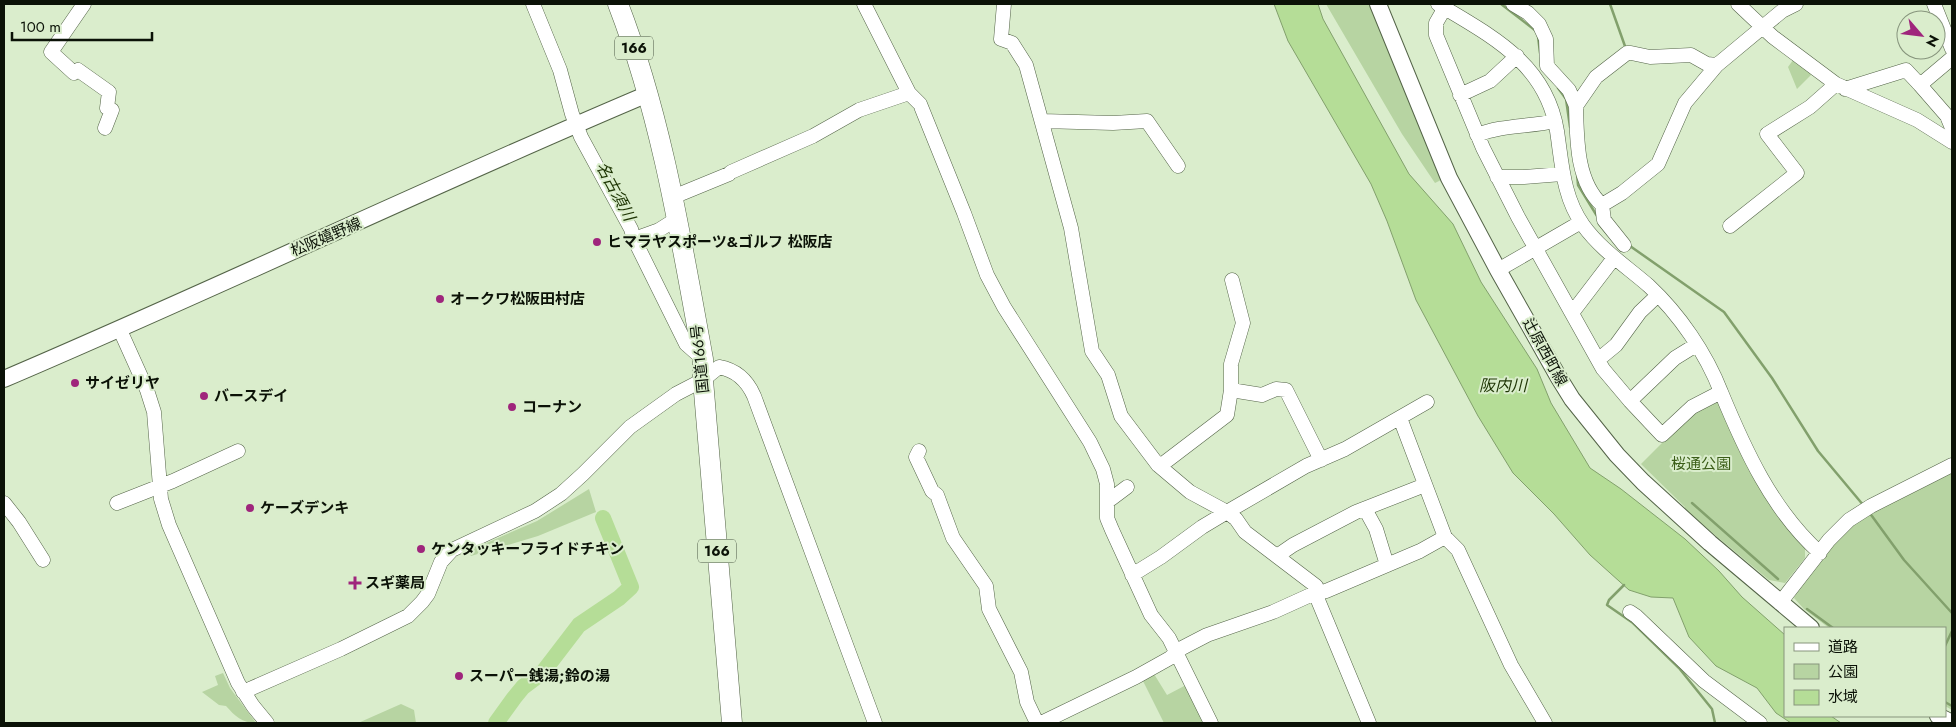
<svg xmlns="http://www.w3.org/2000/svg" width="1956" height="727" font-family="Jost,'Noto Sans JP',sans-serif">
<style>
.green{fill:#b7d4a2}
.water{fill:#b5dd97;stroke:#82a06c}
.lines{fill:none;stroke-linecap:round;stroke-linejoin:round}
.stream{stroke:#82a06c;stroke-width:2.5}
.river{stroke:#b5dd97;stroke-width:16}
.minor-casing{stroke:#546448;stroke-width:15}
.major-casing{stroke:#546448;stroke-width:18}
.highway-casing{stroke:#546448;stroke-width:21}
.minor{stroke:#fff;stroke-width:14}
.major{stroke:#fff;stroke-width:16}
.highway{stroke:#fff;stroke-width:20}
.poi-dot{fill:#9f257c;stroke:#daedcc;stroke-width:2}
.labels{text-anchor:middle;stroke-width:4;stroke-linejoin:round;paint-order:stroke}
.shield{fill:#daedcc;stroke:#495442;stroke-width:1}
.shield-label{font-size:14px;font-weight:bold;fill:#0b1207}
.street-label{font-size:15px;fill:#0b1207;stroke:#daedcc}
.poi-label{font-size:15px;font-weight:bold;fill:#0b1207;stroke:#daedcc;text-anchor:start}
.park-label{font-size:15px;fill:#3b5e18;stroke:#daedcc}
.water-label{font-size:16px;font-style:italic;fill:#1d3403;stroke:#daedcc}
</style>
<rect width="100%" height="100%" fill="#daedcc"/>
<!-- green -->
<path class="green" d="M1326 4H1370L1443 179 1435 183 1402 134Z
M1796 56 1815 71 1797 89 1788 67Z
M1713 400 1720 402 1805 545V558L1785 583 1769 580 1684 509 1685 507 1641 464 1692 413Z
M1952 472V710L1945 706V628H1829L1804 609 1794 598 1797 592C1815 568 1832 541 1857 522 1885 501 1921 488 1952 472Z
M589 489 596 512 538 536 471 556 468 551 537 521Z
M223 673 230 688 256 723C242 723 235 716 226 706L219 705 202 692 218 685 215 676Z
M1154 674 1167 695 1188 684 1207 723H1164L1143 681Z
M401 704 414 710 416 723H358Z"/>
<!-- water -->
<path class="water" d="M1274 4H1318L1323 19 1409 174 1453 224 1481 282 1537 369 1551 403 1590 468 1621 489 1685 539 1719 571 1742 597 1785 635V716H1831L1841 723H1791L1776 713 1757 688 1716 666 1689 637 1673 598 1651 597 1629 590 1590 555 1554 514 1513 473 1478 416 1416 300 1387 221 1371 184 1288 41Z"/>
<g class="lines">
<!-- stream -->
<path class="stream" d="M1501 4 1536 31
M1610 4 1626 49
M1538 36 1540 53
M1558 88 1566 99 1570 127
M1577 174 1578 185 1597 216
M1599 224 1608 235
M1628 246H1630L1724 312 1772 378 1818 451 1864 506
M1692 503 1778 579
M1869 512 1904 560 1952 613
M1624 585 1609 600 1607 605 1633 623 1679 668 1712 709 1715 723
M1807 609 1833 628
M1945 646 1952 631
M1945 702 1952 706"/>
<!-- river -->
<path class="river" d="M496 723 514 698 523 687 543 672 579 625 619 598 631 587 603 518"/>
<!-- minor casing -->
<g class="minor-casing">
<path id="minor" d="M84 4 51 52 74 73 78 70 109 92 107 108 112 110 105 128
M533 4 560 70 572 114 581 137 631 229 634 239 686 344 703 359
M864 4 909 93 920 104 964 213 987 275 1004 307 1090 442 1103 469 1107 484V518L1112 530 1151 615 1169 638 1211 723
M1004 4 1001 39 1012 43 1026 65 1071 228 1092 351 1108 375 1121 416 1158 465 1190 492 1227 512 1236 519 1245 532 1316 586 1315 593 1369 723
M1438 4C1491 36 1546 63 1557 131 1562 164 1563 197 1583 225 1601 250 1626 266 1649 286 1679 314 1706 353 1721 392
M1447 4 1436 23V35L1483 148 1518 217 1603 369 1630 401 1662 435 1692 407 1721 392C1745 450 1772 510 1820 553
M1513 4 1528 13 1539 24 1546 39 1547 66 1569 90 1576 106 1596 77 1627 53H1631L1650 57 1691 55 1707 64 1717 65
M1738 4 1773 37 1836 84 1917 120 1952 142
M1934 4 1952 49
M1952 58 1920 85 1947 116 1952 128
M1845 89 1906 70 1920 85
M1460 95 1490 81 1517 56
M1576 106C1577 139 1576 181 1602 205
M1042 121 1113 123 1147 121 1178 166
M1477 135C1502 125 1529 127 1555 121
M1497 177H1524L1562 174
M673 197 729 174 731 172 813 136 859 110 909 93
M1730 226 1797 173 1767 134 1810 107 1836 84
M634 239 659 230 678 218
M1624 245 1604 220 1602 205 1622 193 1658 164 1685 103 1717 65 1782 11 1796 4
M1498 270 1581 222
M1572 313 1614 258
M120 330 147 390 154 412 161 499 169 525 238 683 253 706 267 723
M1599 359 1616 345 1640 312 1658 295
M1231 390V364L1243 323 1232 280
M1630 401 1675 358 1696 345
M1400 418 1445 537
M919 451 916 457 932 491 937 495 953 538 986 586 989 609 1021 672 1027 702 1037 723
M1158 465 1164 463 1227 415 1231 390 1262 395 1276 389 1286 390 1321 460
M1108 499H1111L1127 487
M4 503 19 522 43 560
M117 503 173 481 238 451
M1365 509 1376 529 1387 565
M1277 556 1293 545 1356 512 1425 485
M1132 575 1161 557 1202 527 1227 512 1306 466 1345 449 1427 402
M1780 603 1829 540 1849 520 1871 506 1952 465
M1630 612 1636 616 1704 681 1760 723
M243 692 341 649 408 616 422 602 428 594 441 562 452 550 535 511 561 494 583 474 630 427 676 394 703 380 719 367C736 370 747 380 754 396L875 723
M1041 723 1136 677 1170 658 1182 648 1207 635 1273 612 1315 593 1326 591 1420 551 1445 537 1458 550 1511 665 1545 723"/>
</g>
<!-- major casing -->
<g class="major-casing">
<path id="major" d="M1378 4 1449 178 1498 270 1559 378 1572 399 1617 455 1643 482 1710 543 1811 628
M4 379C220 287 432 185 648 94
M1938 716 1952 723"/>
</g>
<!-- highway casing -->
<g class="highway-casing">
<path id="highway" d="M618 4C662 118 681 239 703 359V380L732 723"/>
</g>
<!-- minor -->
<use href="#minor" class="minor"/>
<!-- major -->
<use href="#major" class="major"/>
<!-- highway -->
<use href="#highway" class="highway"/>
</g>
<!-- markers -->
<g class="poi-dot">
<circle cx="597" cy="242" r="5"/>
<circle cx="440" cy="299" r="5"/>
<circle cx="75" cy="383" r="5"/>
<circle cx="204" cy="396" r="5"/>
<circle cx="512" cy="407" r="5"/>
<circle cx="250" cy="508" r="5"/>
<circle cx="421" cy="549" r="5"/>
<path d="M352.5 575.5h5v5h5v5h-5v5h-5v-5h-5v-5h5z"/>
<circle cx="459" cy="676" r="5"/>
</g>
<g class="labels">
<!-- shield labels -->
<g class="shield">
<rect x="615" y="36.5" width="38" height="23" rx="4"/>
<rect x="698" y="539.5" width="38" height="23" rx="4"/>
</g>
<g class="shield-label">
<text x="634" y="53">166</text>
<text x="717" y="556">166</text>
</g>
<!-- street labels -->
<g class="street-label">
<text transform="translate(326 237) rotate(-23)" y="5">松阪嬉野線</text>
<text transform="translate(1545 352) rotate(61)" y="5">辻原西町線</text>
<text transform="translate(700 359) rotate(-96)" y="5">国道166号</text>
</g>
<!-- poi labels -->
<g class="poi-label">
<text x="607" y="247">ヒマラヤスポーツ&amp;ゴルフ 松阪店</text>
<text x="450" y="304">オークワ松阪田村店</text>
<text x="85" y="388">サイゼリヤ</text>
<text x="214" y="401">バースデイ</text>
<text x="522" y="412">コーナン</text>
<text x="260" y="513">ケーズデンキ</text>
<text x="431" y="554">ケンタッキーフライドチキン</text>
<text x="365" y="588">スギ薬局</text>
<text x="469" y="681">スーパー銭湯;鈴の湯</text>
</g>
<!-- park labels -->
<g class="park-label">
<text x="1701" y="469">桜通公園</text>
</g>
<!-- water labels -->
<g class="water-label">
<text transform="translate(616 191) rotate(62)" y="6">名古須川</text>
<text x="1503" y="391">阪内川</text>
</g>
</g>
<!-- border -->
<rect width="1956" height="727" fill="none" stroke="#0b1207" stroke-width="10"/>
<!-- legend -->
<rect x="1784" y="627" width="162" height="90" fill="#daedcc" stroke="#87957d"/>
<rect x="1794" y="643" width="25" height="8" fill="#ffffff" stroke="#87957d"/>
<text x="1828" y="652" font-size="15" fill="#0b1207">道路</text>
<rect x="1794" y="664" width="25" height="15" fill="#b7d4a2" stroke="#87957d"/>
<text x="1828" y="677" font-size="15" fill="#0b1207">公園</text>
<rect x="1794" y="690" width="25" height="15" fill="#b5dd97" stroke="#87957d"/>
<text x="1828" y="702" font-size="15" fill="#0b1207">水域</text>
<!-- north arrow -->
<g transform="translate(1921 35) rotate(118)"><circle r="24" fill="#daedcc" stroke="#87957d"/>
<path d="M0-4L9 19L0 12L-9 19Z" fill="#9f257c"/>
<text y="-8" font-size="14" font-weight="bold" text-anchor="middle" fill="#0b1207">N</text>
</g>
<!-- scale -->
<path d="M12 32v8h140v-8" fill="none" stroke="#0b1207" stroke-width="2.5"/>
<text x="20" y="32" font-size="15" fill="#0b1207" stroke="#daedcc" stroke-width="4" paint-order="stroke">100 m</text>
</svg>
